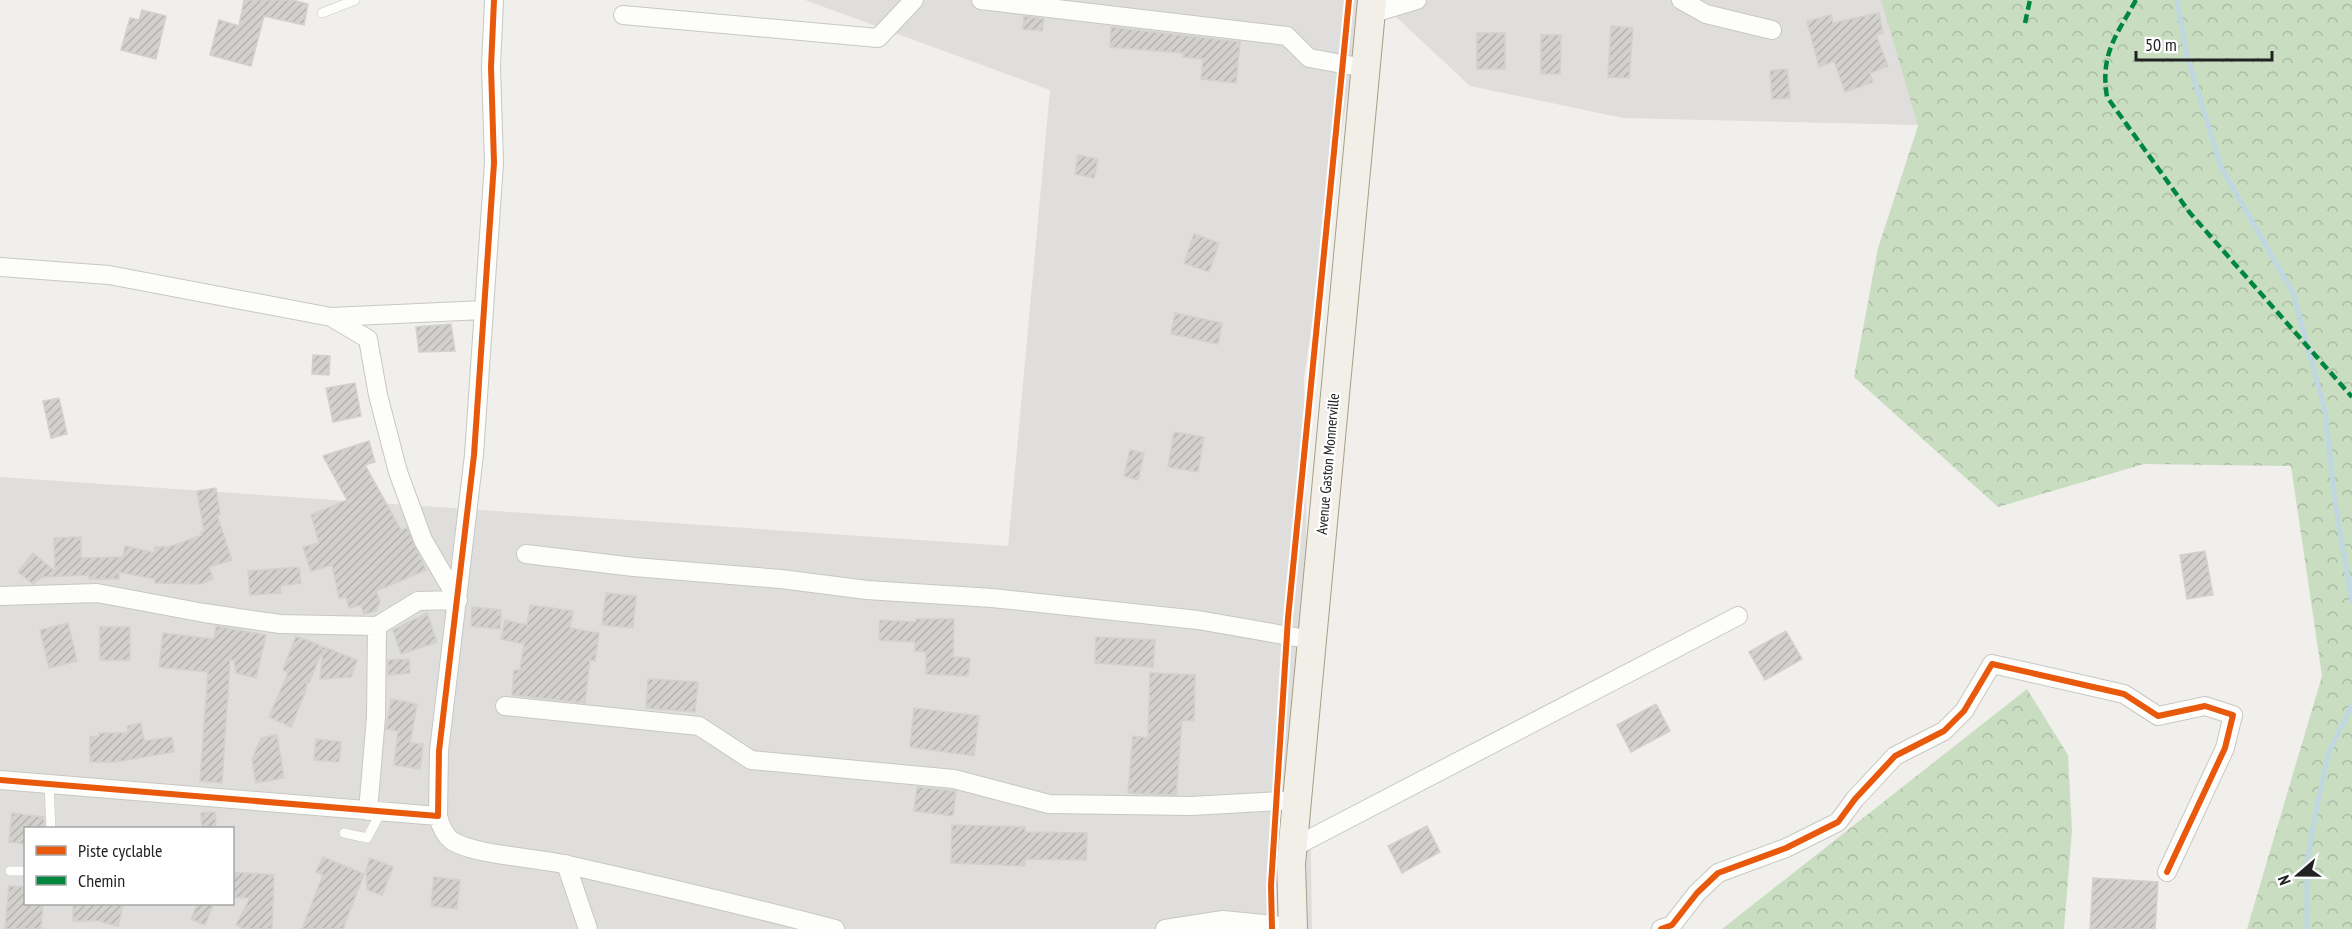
<svg xmlns="http://www.w3.org/2000/svg" width="2352" height="929" font-family="'PT Sans Narrow',sans-serif">
<style>
.residential{fill:#dfdedc;fill-rule:evenodd}
.forest{fill:url(#forest-crowns)}
.lines{fill:none;stroke-linecap:round;stroke-linejoin:round}
.stream{stroke:#c0d7e1;stroke-width:5}
.building{fill:url(#building-hatch);stroke:#d3d1cc;stroke-width:1.5}
.lane-casing{stroke:#c7c7c5;stroke-width:10}
.street-casing{stroke:#c7c7c5;stroke-width:20}
.primary-casing{stroke:#a69f87;stroke-width:30}
.lane{stroke:#fdfdfc;stroke-width:9}
.street{stroke:#fdfdfc;stroke-width:18}
.primary{stroke:#f2eee8;stroke-width:28}
.quiet{stroke:#00873e;stroke-width:4.5;stroke-dasharray:9 4.5;stroke-linecap:butt}
.cycleway-casing{stroke:#fff;stroke-width:10}
.cycleway{stroke:#e8590c;stroke-width:6}
.labels{text-anchor:middle;stroke-width:4.5;stroke-linejoin:round;paint-order:stroke}
.street-label{font-size:15px;fill:#222;stroke:#fff}
</style>
<defs>
<pattern id="forest-crowns" width="20" height="18" patternUnits="userSpaceOnUse" patternTransform="scale(1.5)"><rect width="20" height="18" fill="#c9ddc1"/><path d="M2 6a3 3 0 1 1 6 0M12 15a3 3 0 1 1 6 0" fill="none" stroke="#acbda6"/></pattern>
<pattern id="building-hatch" width="6" height="6" patternUnits="userSpaceOnUse" patternTransform="scale(1.5)"><rect width="6" height="6" fill="#d3d1ce"/><path d="M-1 1l2-2M0 6l6-6M5 7l2-2" fill="none" stroke="#b5b3b1"/></pattern>
</defs>
<rect width="100%" height="100%" fill="#f0efeb"/>
<!-- residential -->
<path class="residential" d="M805 0H1362L1304 377 1312 929H0V477L1008 546 1050 90ZM26 828H232V904H26Z
M1378 0H1882L1918 125 1623 118 1470 86Z"/>
<!-- forest -->
<path class="forest" d="M1881 0H2352V929H2247L2322 676 2291 466 2144 464 1998 507 1854 377 1878 248 1918 126Z
M2027 689 2068 755 2072 830 2064 929H1722Z"/>
<g class="lines">
<!-- stream -->
<path class="stream" d="M2177 0 2187 56 2221 167 2293 293 2325 411 2335 502 2352 601
M2307 929V863L2317 806 2329 752 2352 705"/>
</g>
<!-- building -->
<path class="building" d="M244 0H292L308 4 304 25 264 16 251 66 210 55 219 20 239 26Z
M142 10 166 16 156 59 121 50 130 18 139 20Z
M1879 13 1883 33 1876 35 1888 66 1870 73 1873 82 1845 92 1834 61 1819 67 1807 21 1831 15 1833 23Z
M1024 16 1044 19 1042 31 1023 29Z
M1611 26 1633 28 1629 78 1608 77Z
M1111 27 1240 42 1236 83 1201 79 1203 59 1183 57V53L1110 47Z
M1477 33H1505V69H1477Z
M1541 35H1561L1560 74H1541Z
M1787 69 1790 98 1772 99 1770 71Z
M1078 155 1098 159 1094 178 1075 174Z
M1194 234 1219 243 1209 272 1184 263Z
M1175 313 1222 323 1218 344 1171 334Z
M451 324 455 351 419 352 416 327Z
M313 355 330 356 329 375 312 374Z
M355 383 361 416 333 422 326 388Z
M59 398 67 434 51 438 43 401Z
M1174 432 1204 437 1198 472 1168 467Z
M369 441 375 462 365 465 401 530 407 528 426 570 376 591 380 601 376 611 364 614 361 605 349 608 346 597 339 598 332 565 311 571 303 547 319 543 311 515 347 500 323 456Z
M1130 450 1144 453 1138 480 1124 476Z
M216 488 220 514 217 515 232 560 209 567 213 579 201 584 155 583V579L119 572V579H89V575L42 577 33 584 18 572 33 553 55 571 54 538 81 537V558L123 557 125 546 155 553V547H169L202 535 201 532 204 531 197 491Z
M2205 551 2213 595 2187 599 2180 555Z
M299 567 301 583 280 586 281 593 250 595 248 571Z
M606 593 636 596 633 628 602 625Z
M530 605 573 611 570 628 599 633 595 661 590 660 585 703 512 695 514 670H520L524 644 501 639 505 620 527 625Z
M472 607 501 610 500 629 471 626Z
M427 613 437 642 401 654 393 630Z
M916 619H954L953 657 970 658 968 676 926 674V652L915 651V642L879 640 880 620 916 622Z
M68 623 77 661 49 668 40 630Z
M216 626 266 635 256 678 236 673 234 660H230L222 783 200 781 208 672 159 667 163 633 214 639Z
M100 627H130V660H100Z
M1786 631 1802 659 1765 680 1749 652Z
M296 636 357 660 351 677 320 679 323 649 309 683 307 681 306 690 291 727 269 717 288 673 283 670Z
M1096 637 1155 640 1153 667 1095 663Z
M409 659 410 673 388 675V660Z
M1150 673 1195 675 1194 721 1182 720 1176 795 1128 793 1133 736 1148 738Z
M648 679 698 682 695 712 646 708Z
M391 699 417 704 410 743 423 744 420 769 394 765 398 731 386 729Z
M1656 704 1670 731 1631 752 1617 725Z
M914 708 979 716 974 756 910 747Z
M141 723 144 741 172 737 174 752 115 762H90V737L99 736V733H128L127 726Z
M277 735 284 778 256 783 252 759 261 738Z
M316 739 341 742 339 762 314 760Z
M917 787 956 791 953 816 914 811Z
M215 812 216 828H202L201 813Z
M12 813 44 817V828H26V844L9 842Z
M952 825 1025 827V832L1087 833 1086 860 1025 859V866L951 863Z
M1427 826 1440 852 1402 873 1388 846Z
M323 857 364 874 343 929H302L323 875 316 872Z
M370 858 393 867 382 895 367 890 366 870Z
M232 872 274 875 272 929H244L236 925 250 898 232 897Z
M434 877 460 880 457 909 431 906Z
M2093 878 2158 882 2155 929H2090Z
M9 886 26 887V903H43L41 929H5Z
M73 903H112L123 906 118 926 98 921H73Z
M198 903H214L205 925 191 919Z"/>
<g class="lines">
<!-- lane casing -->
<g class="lane-casing">
<path id="lane" d="M322 13 355 0
M49 784 51 828
M344 833 367 838 381 812
M10 871H26"/>
</g>
<!-- street casing -->
<g class="street-casing">
<path id="street" d="M981 0 1287 36 1309 58 1365 68
M1681 0 1706 14 1772 30
M1371 14 1417 0
M623 15 878 38 914 0
M0 267 109 275 331 317 484 310
M331 317 368 339 378 395 398 472 423 540 458 600 418 601 377 626 376 717 368 811
M526 554 634 567 781 579 867 590 992 598 1198 620 1312 640
M0 596 97 593 204 613 280 624 377 626
M505 706 699 726 751 760 954 779 1049 804 1191 806 1298 800
M0 780 438 816 439 751 474 455 494 163 491 67 494 0
M438 816C440 824 444 834 451 840 471 855 541 858 568 865 657 885 746 906 835 929
M1294 847 1738 616
M566 864 588 929
M1165 929 1223 920 1293 927
M1661 929 1672 925 1697 893 1718 873 1786 848 1838 822 1855 799 1895 756 1944 731 1964 711 1992 664 2124 694 2158 716 2205 706 2233 715 2225 748 2167 872"/>
</g>
<!-- primary casing -->
<g class="primary-casing">
<path id="primary" d="M1293 929 1291 864 1372 0"/>
</g>
<!-- lane -->
<use href="#lane" class="lane"/>
<!-- street -->
<use href="#street" class="street"/>
<!-- primary -->
<use href="#primary" class="primary"/>
<!-- quiet -->
<path class="quiet" d="M2136 0C2116 36 2100 54 2107 97L2190 213 2352 397
M2025 23 2030 0"/>
<!-- cycleway casing -->
<g class="cycleway-casing">
<path id="cycleway" d="M0 780 438 816 439 751 474 455 494 163 491 67 494 0
M1272 929 1271 885 1288 618 1349 0
M1661 929 1672 925 1697 893 1718 873 1786 848 1838 822 1855 799 1895 756 1944 731 1964 711 1992 664 2124 694 2158 716 2205 706 2233 715 2225 748 2167 872"/>
</g>
<!-- cycleway -->
<use href="#cycleway" class="cycleway"/>
</g>
<g class="labels">
<!-- street labels -->
<g class="street-label">
<text transform="translate(1328 464) rotate(-85)" y="5">Avenue Gaston Monnerville</text>
</g>
</g>
<!-- legend -->
<rect x="24" y="827" width="210" height="78" fill="#ffffff" stroke="#a7a7a7" stroke-width="1.5"/>
<rect x="36" y="846" width="30" height="9" fill="#e8590c" stroke="#a7a7a7" stroke-width="1.5"/>
<text x="78" y="857" font-size="18" fill="#222222">Piste cyclable</text>
<rect x="36" y="876" width="30" height="9" fill="#00873e" stroke="#a7a7a7" stroke-width="1.5"/>
<text x="78" y="887" font-size="18" fill="#222222">Chemin</text>
<!-- north arrow -->
<g transform="translate(2298 875) rotate(250)" stroke="#ffffff" stroke-width="4.5" paint-order="stroke">
<path d="M0-4.5L10 22L0 15L-10 22Z" fill="#222222"/>
<text y="-9" font-size="16" font-weight="bold" text-anchor="middle" fill="#222222">N</text>
</g>
<!-- scale -->
<path d="M2136 51v9h136v-9" fill="none" stroke="#222222" stroke-width="3"/>
<text x="2145" y="51" font-size="18" fill="#222222" stroke="#ffffff" stroke-width="4.5" paint-order="stroke">50 m</text>
</svg>
